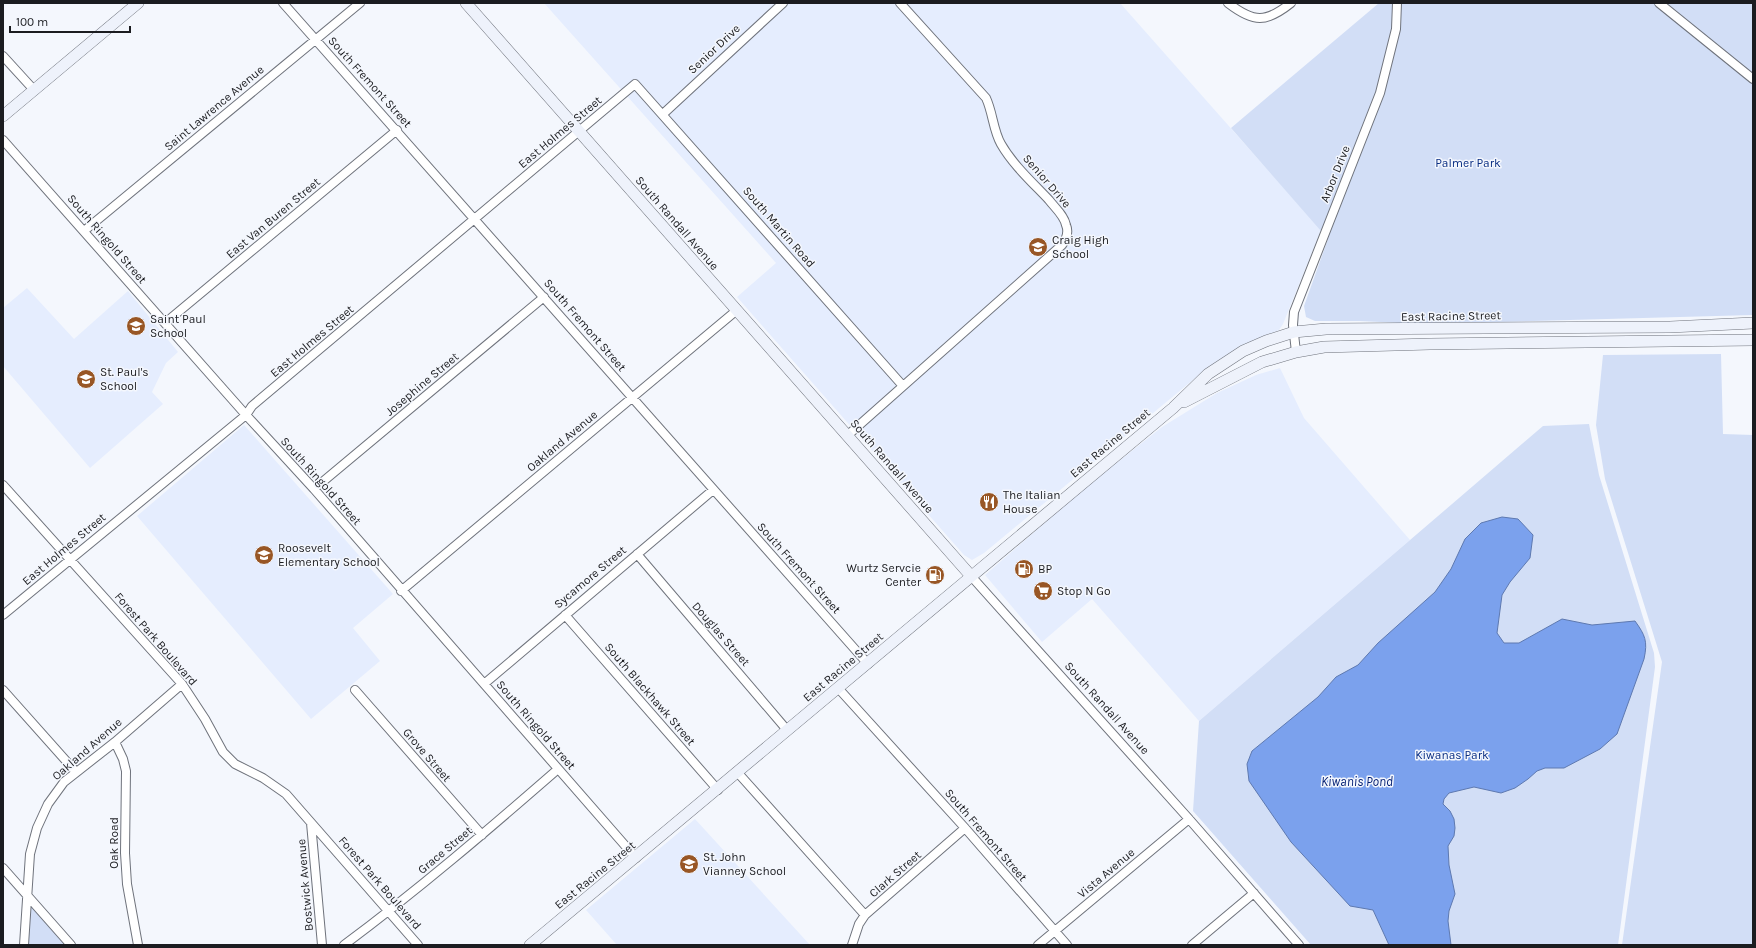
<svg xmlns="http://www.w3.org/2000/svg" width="1756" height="948" font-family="Karla,sans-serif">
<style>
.built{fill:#e5edfe}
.green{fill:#d2def6}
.water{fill:#7ba1ed;stroke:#5e79b0}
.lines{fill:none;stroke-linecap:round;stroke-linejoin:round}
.street-casing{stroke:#6f737c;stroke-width:10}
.secondary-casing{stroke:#6f737c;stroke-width:12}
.street{stroke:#fff;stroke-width:8}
.secondary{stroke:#eef2fb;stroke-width:11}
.labels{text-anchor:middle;stroke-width:3;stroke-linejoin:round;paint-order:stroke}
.street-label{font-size:12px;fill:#1b1c20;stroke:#f4f7fd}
.park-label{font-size:12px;fill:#092d82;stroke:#f4f7fd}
.poi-label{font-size:12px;fill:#1b1c20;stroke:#f4f7fd;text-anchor:start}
.water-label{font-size:13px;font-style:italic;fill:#001c72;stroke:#f4f7fd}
</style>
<rect width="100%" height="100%" fill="#f4f7fd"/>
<!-- built -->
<path class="built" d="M544 3H1120L1321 230 1283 324 1279 330 1232 352 1205 370 984 553 972 560 964 555 737 297 776 263Z
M27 288 74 339 128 291 178 352 166 363 152 392 163 404 90 468 3 366V308Z
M1280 368 1304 418 1410 540 1199 721 1092 599 1042 642 985 575 1085 488 1162 427 1217 393 1256 375Z
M244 425 393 594 353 628 380 661 311 719 137 516Z
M695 819 810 945H617L586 910Z"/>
<!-- green -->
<path class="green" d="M1379 3H1753V315L1422 324 1360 321H1315L1306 317 1304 306 1328 239 1231 128Z
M1721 354 1723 434 1753 435V945H1622L1662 662 1605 479 1596 425 1603 355Z
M1589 424 1599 475 1654 653 1655 667 1618 945H1311L1193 811 1199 721 1543 426Z
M26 894 71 945H24Z"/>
<!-- water -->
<path class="water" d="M1502 517 1518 519 1533 535 1530 558 1510 582 1502 595 1497 633 1504 643H1519L1562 619 1592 625 1635 621C1645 635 1648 641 1644 659L1617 734 1600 749 1564 768H1545L1537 771 1528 779 1515 788 1501 793 1474 787 1449 793 1444 799 1443 804 1450 811 1454 819 1455 828 1454 836 1448 846 1449 865 1455 894 1449 911 1448 921 1451 945H1389L1373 910 1350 906 1291 842 1249 781 1247 764 1252 751 1318 697 1336 677 1358 665 1378 643 1435 592 1451 569 1465 539 1481 523Z"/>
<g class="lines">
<!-- street casing -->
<g class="street-casing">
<path id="street" d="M283 3 868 664
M1228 3C1254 23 1266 23 1291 3
M1659 3 1753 79
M3 56 34 90
M663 114 783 3
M3 140 246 415 314 489 636 858
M84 231 360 3
M165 323 397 130
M1296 352 1293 325 1294 312 1380 93 1396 29 1397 3
M848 435 1062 245C1067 238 1069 232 1066 225 1064 215 1055 208 1049 200 1033 183 1013 165 1001 144 993 130 993 113 986 98L900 3
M3 485 182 684 205 719 223 752 235 764 263 778 286 794 418 945
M314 489 544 297
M637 554 787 730
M971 576 1189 819 1299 945
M401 591 737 310
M3 615 246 415 252 406 635 84 903 386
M565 615 718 790
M484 684 713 490
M838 688 965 828 1067 945
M3 690 76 772
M355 690 482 835
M115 742 123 759 126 771 125 853 127 884 138 945
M738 773 865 915
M311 823 322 945
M3 868 71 945
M24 945 30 854 37 828 48 804 64 782 115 742 182 684
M344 945C418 890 488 830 558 769
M852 945 859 924 865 915 965 828
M1038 945 1189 819
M1192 945 1254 893"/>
</g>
<!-- secondary casing -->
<g class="secondary-casing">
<path id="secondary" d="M466 3 971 576
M3 116 138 3
M1184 402 1262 362 1296 352 1324 347 1430 344 1753 340
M530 945 1173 408 1208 374 1243 351 1266 341 1294 332 1326 329 1670 327 1753 323"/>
</g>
<!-- street -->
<use href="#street" class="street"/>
<!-- secondary -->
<use href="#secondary" class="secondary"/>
</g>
<!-- icons -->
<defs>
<g id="school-disc" transform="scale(1)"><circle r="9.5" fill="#985625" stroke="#f4f7fd"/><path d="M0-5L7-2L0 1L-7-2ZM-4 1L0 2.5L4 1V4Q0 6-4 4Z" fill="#fff"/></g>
<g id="restaurant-disc" transform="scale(1)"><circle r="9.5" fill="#985625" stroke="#f4f7fd"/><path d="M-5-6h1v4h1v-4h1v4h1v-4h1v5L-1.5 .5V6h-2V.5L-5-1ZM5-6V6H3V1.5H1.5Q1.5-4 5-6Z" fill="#fff"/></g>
<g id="fuel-disc" transform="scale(1)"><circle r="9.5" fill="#985625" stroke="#f4f7fd"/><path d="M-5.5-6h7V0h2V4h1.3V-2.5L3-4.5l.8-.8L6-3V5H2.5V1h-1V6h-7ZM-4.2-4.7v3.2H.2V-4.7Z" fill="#fff"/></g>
<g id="supermarket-disc" transform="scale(1)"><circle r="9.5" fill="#985625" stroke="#f4f7fd"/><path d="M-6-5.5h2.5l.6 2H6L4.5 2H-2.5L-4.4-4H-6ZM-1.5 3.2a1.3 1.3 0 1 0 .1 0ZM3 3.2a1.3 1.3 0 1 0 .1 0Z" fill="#fff"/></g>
</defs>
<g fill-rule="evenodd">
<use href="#school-disc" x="1038" y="247"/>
<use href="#school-disc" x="136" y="326"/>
<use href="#school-disc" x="86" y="379"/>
<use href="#restaurant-disc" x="989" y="502"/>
<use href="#school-disc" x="264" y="555"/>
<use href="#fuel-disc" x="1024" y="569"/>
<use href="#fuel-disc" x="935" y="575"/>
<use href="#supermarket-disc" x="1043" y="591"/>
<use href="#school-disc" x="689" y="864"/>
</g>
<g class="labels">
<!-- street labels -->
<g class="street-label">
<text transform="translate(714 49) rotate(-43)" y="4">Senior Drive</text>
<text transform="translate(370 82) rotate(48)" y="4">South Fremont Street</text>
<text transform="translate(214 108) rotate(-40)" y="4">Saint Lawrence Avenue</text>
<text transform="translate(560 132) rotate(-40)" y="4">East Holmes Street</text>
<text transform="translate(1335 174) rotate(-68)" y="4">Arbor Drive</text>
<text transform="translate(1047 181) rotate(49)" y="4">Senior Drive</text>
<text transform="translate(273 218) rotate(-40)" y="4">East Van Buren Street</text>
<text transform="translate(677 223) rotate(49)" y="4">South Randall Avenue</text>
<text transform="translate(779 227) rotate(49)" y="4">South Martin Road</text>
<text transform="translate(107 239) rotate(49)" y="4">South Ringold Street</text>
<text transform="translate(1451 316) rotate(-1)" y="4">East Racine Street</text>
<text transform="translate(585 325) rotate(49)" y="4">South Fremont Street</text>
<text transform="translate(312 341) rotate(-40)" y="4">East Holmes Street</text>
<text transform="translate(422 384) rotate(-40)" y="4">Josephine Street</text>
<text transform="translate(562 441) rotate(-40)" y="4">Oakland Avenue</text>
<text transform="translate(1110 443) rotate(-40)" y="4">East Racine Street</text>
<text transform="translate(892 466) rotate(49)" y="4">South Randall Avenue</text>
<text transform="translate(321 481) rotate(48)" y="4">South Ringold Street</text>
<text transform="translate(64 549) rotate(-40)" y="4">East Holmes Street</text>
<text transform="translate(799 568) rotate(48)" y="4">South Fremont Street</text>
<text transform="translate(590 577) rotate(-40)" y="4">Sycamore Street</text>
<text transform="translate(721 634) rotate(49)" y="4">Douglas Street</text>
<text transform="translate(156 639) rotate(49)" y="4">Forest Park Boulevard</text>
<text transform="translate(843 667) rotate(-40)" y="4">East Racine Street</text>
<text transform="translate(650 694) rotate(49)" y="4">South Blackhawk Street</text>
<text transform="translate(1107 708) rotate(48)" y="4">South Randall Avenue</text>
<text transform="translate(536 725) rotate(49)" y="4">South Ringold Street</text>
<text transform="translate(87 749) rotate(-41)" y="4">Oakland Avenue</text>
<text transform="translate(427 755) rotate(49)" y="4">Grove Street</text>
<text transform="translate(986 835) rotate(49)" y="4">South Fremont Street</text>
<text transform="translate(114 843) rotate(-90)" y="4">Oak Road</text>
<text transform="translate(445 850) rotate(-40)" y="4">Grace Street</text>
<text transform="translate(1106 873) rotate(-40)" y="4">Vista Avenue</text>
<text transform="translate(895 874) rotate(-41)" y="4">Clark Street</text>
<text transform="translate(595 875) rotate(-39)" y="4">East Racine Street</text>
<text transform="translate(380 883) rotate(49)" y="4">Forest Park Boulevard</text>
<text transform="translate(305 885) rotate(-95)" y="4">Bostwick Avenue</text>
</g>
<!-- park labels -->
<g class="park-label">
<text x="1468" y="167">Palmer Park</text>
<text x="1452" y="759">Kiwanas Park</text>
</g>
<!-- poi labels -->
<g class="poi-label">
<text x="1052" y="244">Craig High<tspan x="1052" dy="14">School</tspan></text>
<text x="150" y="323">Saint Paul<tspan x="150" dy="14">School</tspan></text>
<text x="100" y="376">St. Paul's<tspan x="100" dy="14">School</tspan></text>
<text x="1003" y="499">The Italian<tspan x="1003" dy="14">House</tspan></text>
<text x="278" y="552">Roosevelt<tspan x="278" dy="14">Elementary School</tspan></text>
<text x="921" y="572" text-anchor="end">Wurtz Servcie<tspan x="921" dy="14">Center</tspan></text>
<text x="1038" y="573">BP</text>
<text x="1057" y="595">Stop N Go</text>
<text x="703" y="861">St. John<tspan x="703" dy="14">Vianney School</tspan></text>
</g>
<!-- water labels -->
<g class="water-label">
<text x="1357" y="786">Kiwanis Pond</text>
</g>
</g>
<!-- border -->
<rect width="1756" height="948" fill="none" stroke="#1b1c20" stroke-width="8"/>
<!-- scale -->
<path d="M10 26v6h120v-6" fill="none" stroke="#1b1c20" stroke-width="2"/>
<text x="16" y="26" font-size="12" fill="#1b1c20" stroke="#f4f7fd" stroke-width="3" paint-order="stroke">100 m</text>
</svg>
